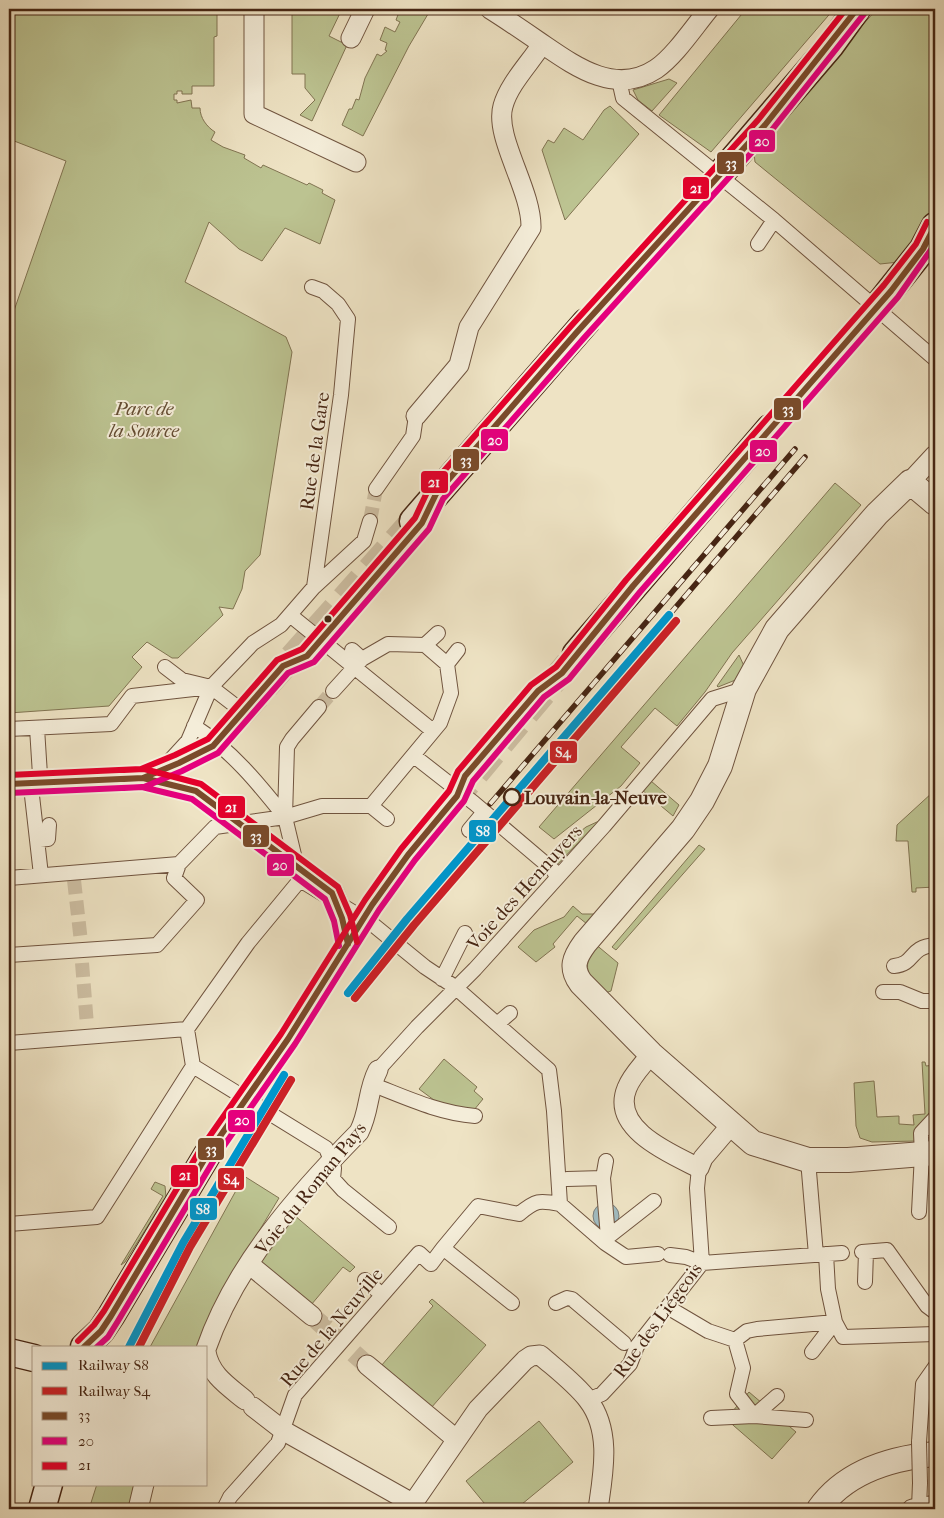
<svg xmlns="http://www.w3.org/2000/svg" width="944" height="1518" font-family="'IM FELL French Canon',serif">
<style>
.green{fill:#bcc391;stroke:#817452}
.water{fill:#a0bbc0;stroke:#7c7f7b}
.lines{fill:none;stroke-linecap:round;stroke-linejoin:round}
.pedestrian-tunnel{stroke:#ccbda1;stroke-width:14;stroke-dasharray:14 7;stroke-linecap:butt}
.minor-tunnel{stroke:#ccbda1;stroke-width:19;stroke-dasharray:19 9;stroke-linecap:butt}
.secondary-tunnel{stroke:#ccbda1;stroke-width:26;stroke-dasharray:26 13;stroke-linecap:butt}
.pedestrian-casing{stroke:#70543f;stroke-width:16}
.minor-casing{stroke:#70543f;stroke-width:21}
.tertiary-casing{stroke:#70543f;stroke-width:26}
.secondary-casing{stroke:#462513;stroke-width:29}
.pedestrian{stroke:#f4edd9;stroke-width:14}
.minor{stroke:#f4edd9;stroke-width:19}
.tertiary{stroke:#f4edd9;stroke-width:24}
.secondary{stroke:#f4edd9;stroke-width:26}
.rail-casing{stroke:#462513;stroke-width:5.5}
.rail{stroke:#f4edd9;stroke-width:4;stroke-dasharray:11;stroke-linecap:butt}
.pedestrian-bridge-casing{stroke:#70543f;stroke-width:16;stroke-linecap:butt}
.pedestrian-bridge{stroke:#f4edd9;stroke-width:14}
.bus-1-casing{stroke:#f4edd9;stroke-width:10}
.bus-2-casing{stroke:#f4edd9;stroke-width:10}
.bus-3-casing{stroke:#f4edd9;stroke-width:10}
.bus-1{stroke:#7a4b2a;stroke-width:6}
.bus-2{stroke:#e5007d;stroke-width:6}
.bus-3{stroke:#e4002b;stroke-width:6}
.rail-1-casing{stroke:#f4edd9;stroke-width:11}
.rail-2-casing{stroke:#f4edd9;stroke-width:11}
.rail-1{stroke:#0096cb;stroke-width:8}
.rail-2{stroke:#cb2127;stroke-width:8}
.bus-dot{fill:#462513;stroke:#f4edd9;stroke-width:2}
.stop-dot{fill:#f4edd9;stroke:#462513;stroke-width:2.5}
.labels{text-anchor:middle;stroke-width:4;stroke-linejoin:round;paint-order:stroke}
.park-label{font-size:19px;font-style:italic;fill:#644c32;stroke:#f4edd9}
.street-label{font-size:19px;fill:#462513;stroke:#f4edd9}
.stop-label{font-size:19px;font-weight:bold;fill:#462513;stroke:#f4edd9;text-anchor:start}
.line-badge{stroke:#f4edd9;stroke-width:2}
.badge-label{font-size:14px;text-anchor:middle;font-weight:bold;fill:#fff}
</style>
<rect width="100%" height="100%" fill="#eee3c4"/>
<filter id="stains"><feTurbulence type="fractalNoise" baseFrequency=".004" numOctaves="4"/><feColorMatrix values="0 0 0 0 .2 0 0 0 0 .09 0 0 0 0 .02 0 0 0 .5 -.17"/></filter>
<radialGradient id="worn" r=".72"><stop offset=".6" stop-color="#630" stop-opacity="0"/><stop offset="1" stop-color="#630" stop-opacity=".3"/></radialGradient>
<!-- green -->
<path class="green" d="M9 9H217V36L214 37V86H192V94H182V91H177V94H174V100H177V103L191 100 192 108H200C200 118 207 127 215 132L211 140 223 147 245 155 244 158 261 168 263 165 307 185 309 183 323 190 322 193 335 200 320 244 285 228 262 261 239 249 209 222 185 282 286 337 292 352 260 555 245 571 242 589 233 609 219 607 223 615 178 658H172L147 642 132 657 142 667 109 706 9 713V325L66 161 9 139Z
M292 9H342L329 36 347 45 312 121 300 115 315 100 305 88V74H292Z
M392 9H431L409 46 363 136 342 125 349 109H352L356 99 359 100 365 78 377 54 381 56 387 51 385 50 387 43 380 40 385 27 395 32 400 22 396 20 399 12Z
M746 9H834L711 152 659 115Z
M877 9H935V207L899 262 880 264 755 162 754 153 821 71Z
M669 79 677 83 652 111 638 100 633 90Z
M610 106 639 134 565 220 542 150 548 140 554 143 564 128 583 140 604 110Z
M835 483 861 505 732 653 705 692 677 726 655 708 621 747 640 763 621 786 554 839 539 827Z
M739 655 744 666 738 679 718 687 717 686Z
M651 781 679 805 673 816 642 790Z
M933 792 935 795V887L916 888V892H912L908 841H896L897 825Z
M599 821 555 867 546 859 586 827Z
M699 845 705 849 616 950 612 947Z
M573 906 582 914H595L587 924 577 916 553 944 555 947 536 962 518 947 534 930 564 917Z
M594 943 618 963 611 991 605 993C584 971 584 970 594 943Z
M444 1059 477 1087 474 1091 483 1099 474 1110 442 1106 419 1089Z
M922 1062H925L926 1066 935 1065V1112L917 1141 872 1142 860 1138 856 1126 854 1083 874 1081 877 1117 899 1116V1124L914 1125 913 1115 925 1114Z
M244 1176 279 1198 241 1261 201 1347H150Z
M155 1182 165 1186 166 1197 125 1262 121 1265 163 1196 151 1189Z
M294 1215 355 1267 350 1272 343 1267 311 1305 259 1261Z
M432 1299 486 1345 431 1408 381 1366 433 1306 429 1302Z
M749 1392 796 1432 772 1459 726 1419Z
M539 1421 573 1462 516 1509H489L466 1481Z
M97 1484H137L130 1509H89Z"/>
<!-- water -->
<path class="water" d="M593 1216a13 13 0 1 1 26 0a13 13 0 1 1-26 0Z"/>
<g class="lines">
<!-- pedestrian-tunnel -->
<path class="pedestrian-tunnel" d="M370 521 376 489
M319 707 333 691
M74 880 81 942
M82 963 87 1025"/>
<!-- minor-tunnel -->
<path class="minor-tunnel" d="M312 1316 367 1365"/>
<!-- secondary-tunnel -->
<path class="secondary-tunnel" d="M586 322 724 170
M770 428 880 303
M144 778 179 763 213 746 413 521
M125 779 143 778 196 791 332 893 342 918 348 944
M207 1155 288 1039 372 905 408 855 576 654"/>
<!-- pedestrian casing -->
<g class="pedestrian-casing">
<path id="pedestrian" d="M619 80 623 98 774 220 935 359
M758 244 774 220
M376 489 413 436 416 416
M314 587 364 541 370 521
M290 615 433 731
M425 645 438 633
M352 650 362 659
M447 664 458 650
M165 667 182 680 211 687 233 704
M333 691 362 659 388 644 425 645 447 664 451 693 440 723 371 806 387 819
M194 726C231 750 258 783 285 817
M37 728 40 775 31 787 41 875
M9 729 111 724 132 696 211 687
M414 756 474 803 553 870 557 877
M9 788 154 778 188 741 211 687 253 643 281 625 314 587 341 395 348 319 338 304 323 291 312 287
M285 817 287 747 292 739 319 707
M285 817 322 806H371
M469 830 484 812
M37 840 48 839 49 825
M9 878 179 864 215 827 285 817 300 880 371 923 425 967 455 987 549 1070 554 1111 560 1204 605 1243 626 1257 658 1254
M9 955 157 945 197 900 174 878 179 864
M894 966C916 964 908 947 935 945
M442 979 465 933
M883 992H900L922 1001H935
M497 1024 510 1013
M9 1043 187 1029
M193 1066 326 1148 334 1168 333 1179 343 1190 389 1227
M378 1070 417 1027 475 969 604 826 712 699 744 689
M371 1084C405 1097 438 1113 475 1116
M808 1160 816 1255
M606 1161 603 1178 608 1237
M567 1179 603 1178
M919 1212 922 1154 921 1133 935 1118
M9 1224 97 1217 193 1066 187 1029 248 943 300 880
M605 1242 608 1237 654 1201
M443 1248 478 1206 519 1214C536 1200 539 1200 560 1204
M862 1252 887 1250 927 1306 935 1312
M670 1255 686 1257 702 1263 842 1253
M365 1280 381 1294
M865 1282 866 1252
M556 1303 567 1298 572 1299 624 1343
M669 1308 708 1331 735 1340 747 1331 757 1329 835 1322 843 1337 935 1334
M735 1340 743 1368 737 1394 754 1416
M812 1352 835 1322 828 1289 826 1254
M588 1400 602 1394 630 1364 637 1346 702 1263 697 1188 699 1168
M754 1416 777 1396
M711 1418 754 1416 806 1420
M919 1442 923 1384 935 1367
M919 1507 920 1483
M224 1509 230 1497 278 1443 295 1395 419 1253 431 1264 443 1248 512 1303"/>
</g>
<!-- minor casing -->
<g class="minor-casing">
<path id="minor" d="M254 9V114L356 162
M490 9C506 19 522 30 538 41 572 64 614 97 656 69 675 56 694 27 709 9
M351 38 365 9
M416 416 459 365 469 327 531 228C532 190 494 137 503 106 509 84 530 63 542 44
M910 482 935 455
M651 1054C643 1065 632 1075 627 1088 610 1129 671 1154 699 1168L703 1158 732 1124
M249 1264 312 1316
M206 1349C235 1265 298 1194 359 1132 370 1111 367 1091 378 1070
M206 1352C210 1375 228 1386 245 1400
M367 1365 456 1439
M253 1407 284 1431 412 1503
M138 1509 144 1484
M409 1509 478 1409 525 1360 531 1356 540 1355C556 1369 575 1383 588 1400 612 1431 603 1474 598 1509
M912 1509 935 1505"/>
</g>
<!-- tertiary casing -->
<g class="tertiary-casing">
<path id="tertiary" d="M935 503 910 482 877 514 777 629 744 689 720 766 702 801 683 829 585 943C574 958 570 968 581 983L651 1054 753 1143 808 1160H848L935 1153
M819 1509C845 1472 892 1458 935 1454"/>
</g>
<!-- secondary casing -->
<g class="secondary-casing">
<path id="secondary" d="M724 170 831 45 857 9
M880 303 923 249 935 226
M413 521 586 322
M576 654 770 428
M84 1347 101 1331 111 1316 207 1155
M9 1352 34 1358
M42 1509 49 1484"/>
</g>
<!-- pedestrian -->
<use href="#pedestrian" class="pedestrian"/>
<!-- minor -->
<use href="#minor" class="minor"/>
<!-- tertiary -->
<use href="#tertiary" class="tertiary"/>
<!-- secondary -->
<use href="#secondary" class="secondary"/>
<!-- rail casing -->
<g class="rail-casing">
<path id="rail" d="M669 615 805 457
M490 804 795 449"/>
</g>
<!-- rail -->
<use href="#rail" class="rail"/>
<!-- pedestrian-bridge casing -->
<g class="pedestrian-bridge-casing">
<path id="pedestrian-bridge" d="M919 1442 920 1483"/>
</g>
<!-- pedestrian-bridge -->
<use href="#pedestrian-bridge" class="pedestrian-bridge"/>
<!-- bus-1 casing -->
<g class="bus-1-casing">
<path id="bus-1" d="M124 779 143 778 196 791 332 893 342 918 348 944
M9 784 143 778 179 763 213 746 283 666 307 656 422 523 436 494 577 332 765 125 857 9
M84 1347 101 1331 111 1316 207 1155 288 1039 372 905 408 855 457 796 465 776 538 691 562 673 633 586 891 291 923 249 935 226"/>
</g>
<!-- bus-2 casing -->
<g class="bus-2-casing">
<path id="bus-2" d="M124 788 142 787 192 799 325 899 334 921 339 946
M9 793 144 787 182 771 218 753 288 673 314 662 429 529 443 499 584 338 771 131 864 14
M97 1347 108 1337 118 1321 214 1160 295 1044 379 910 415 860 464 801 473 781 544 697 569 679 640 592 898 297 935 244"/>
</g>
<!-- bus-3 casing -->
<g class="bus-3-casing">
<path id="bus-3" d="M124 770 144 769 201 784 338 887 350 915 357 942
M9 775 141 769 175 755 208 739 277 660 302 649 415 518 429 488 571 326 758 120 846 9
M78 1341 94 1325 104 1311 200 1150 281 1034 365 900 401 849 449 791 458 771 531 685 556 667 626 580 884 285 916 244 927 222"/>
</g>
<!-- bus-1 -->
<use href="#bus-1" class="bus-1"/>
<!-- bus-2 -->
<use href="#bus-2" class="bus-2"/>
<!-- bus-3 -->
<use href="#bus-3" class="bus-3"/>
<!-- rail-1 casing -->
<g class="rail-1-casing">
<path id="rail-1" d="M348 993 407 919 669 615
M129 1347 183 1243 284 1075"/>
</g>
<!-- rail-2 casing -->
<g class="rail-2-casing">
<path id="rail-2" d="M355 998 414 925 676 621
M139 1347 190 1247 291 1080"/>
</g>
<!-- rail-1 -->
<use href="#rail-1" class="rail-1"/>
<!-- rail-2 -->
<use href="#rail-2" class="rail-2"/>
</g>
<!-- markers -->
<circle class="bus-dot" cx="328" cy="619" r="4.5"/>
<circle class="stop-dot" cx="512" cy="797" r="8"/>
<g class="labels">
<!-- park labels -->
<g class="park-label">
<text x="144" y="415">Parc de<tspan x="144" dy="22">la Source</tspan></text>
</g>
<!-- street labels -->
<g class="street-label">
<text transform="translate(314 451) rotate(-82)" y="7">Rue de la Gare</text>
<text transform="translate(524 887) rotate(-48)" y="7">Voie des Hennuyers</text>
<text transform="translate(310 1188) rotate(-51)" y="7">Voie du Roman Pays</text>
<text transform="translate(657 1320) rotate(-54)" y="7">Rue des Liégeois</text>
<text transform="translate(331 1327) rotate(-50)" y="7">Rue de la Neuville</text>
</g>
<!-- stop labels -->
<g class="stop-label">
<text x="524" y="804">Louvain-la-Neuve</text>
</g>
</g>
<g class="line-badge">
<rect x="748" y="129" width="28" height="24" rx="5" fill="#e5007d"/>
<rect x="716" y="151" width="29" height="24" rx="5" fill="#7a4b2a"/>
<rect x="682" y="176" width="28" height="24" rx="5" fill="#e4002b"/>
<rect x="773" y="397" width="29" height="24" rx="5" fill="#7a4b2a"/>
<rect x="480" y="428" width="29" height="24" rx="5" fill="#e5007d"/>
<rect x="749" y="439" width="29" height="24" rx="5" fill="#e5007d"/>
<rect x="452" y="448" width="28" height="24" rx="5" fill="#7a4b2a"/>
<rect x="420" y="470" width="29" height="24" rx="5" fill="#e4002b"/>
<rect x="549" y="740" width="29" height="24" rx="5" fill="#cb2127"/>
<rect x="217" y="795" width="29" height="24" rx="5" fill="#e4002b"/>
<rect x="468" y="819" width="29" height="24" rx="5" fill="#0096cb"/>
<rect x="242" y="824" width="28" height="24" rx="5" fill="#7a4b2a"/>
<rect x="266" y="853" width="29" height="24" rx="5" fill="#e5007d"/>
<rect x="227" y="1109" width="29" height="24" rx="5" fill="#e5007d"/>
<rect x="197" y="1137" width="28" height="24" rx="5" fill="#7a4b2a"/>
<rect x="170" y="1164" width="29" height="24" rx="5" fill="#e4002b"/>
<rect x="217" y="1167" width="28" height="24" rx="5" fill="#cb2127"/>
<rect x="189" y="1197" width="29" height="24" rx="5" fill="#0096cb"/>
</g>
<g class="badge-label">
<text x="762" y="146">20</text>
<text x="731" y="168">33</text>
<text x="696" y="193">21</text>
<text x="788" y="414">33</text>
<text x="495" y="445">20</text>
<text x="763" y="456">20</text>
<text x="466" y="465">33</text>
<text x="434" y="487">21</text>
<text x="563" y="757">S4</text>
<text x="231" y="812">21</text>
<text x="483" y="836">S8</text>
<text x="256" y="841">33</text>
<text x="280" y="870">20</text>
<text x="242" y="1125">20</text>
<text x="211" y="1154">33</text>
<text x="185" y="1180">21</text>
<text x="231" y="1184">S4</text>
<text x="203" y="1214">S8</text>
</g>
<!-- margin -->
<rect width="944" height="1518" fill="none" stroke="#eee3c4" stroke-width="30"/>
<rect x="10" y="10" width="924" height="1498" fill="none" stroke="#462513" stroke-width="2.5"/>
<rect x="15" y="15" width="914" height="1488" fill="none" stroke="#462513"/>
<!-- legend -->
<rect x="32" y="1346" width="175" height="140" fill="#f4edd9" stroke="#ae9d8a"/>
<rect x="42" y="1362" width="25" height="8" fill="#0096cb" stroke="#ae9d8a"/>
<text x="78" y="1370" font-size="15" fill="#462513">Railway S8</text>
<rect x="42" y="1387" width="25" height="8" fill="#cb2127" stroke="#ae9d8a"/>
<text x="78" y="1396" font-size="15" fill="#462513">Railway S4</text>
<rect x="42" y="1412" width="25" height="8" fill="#7a4b2a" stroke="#ae9d8a"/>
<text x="78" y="1420" font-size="15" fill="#462513">33</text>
<rect x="42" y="1437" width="25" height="8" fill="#e5007d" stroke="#ae9d8a"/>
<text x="78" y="1446" font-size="15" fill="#462513">20</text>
<rect x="42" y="1462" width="25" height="8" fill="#e4002b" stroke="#ae9d8a"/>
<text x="78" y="1470" font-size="15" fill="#462513">21</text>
<rect width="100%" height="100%" filter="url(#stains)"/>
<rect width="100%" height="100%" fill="url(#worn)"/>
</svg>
